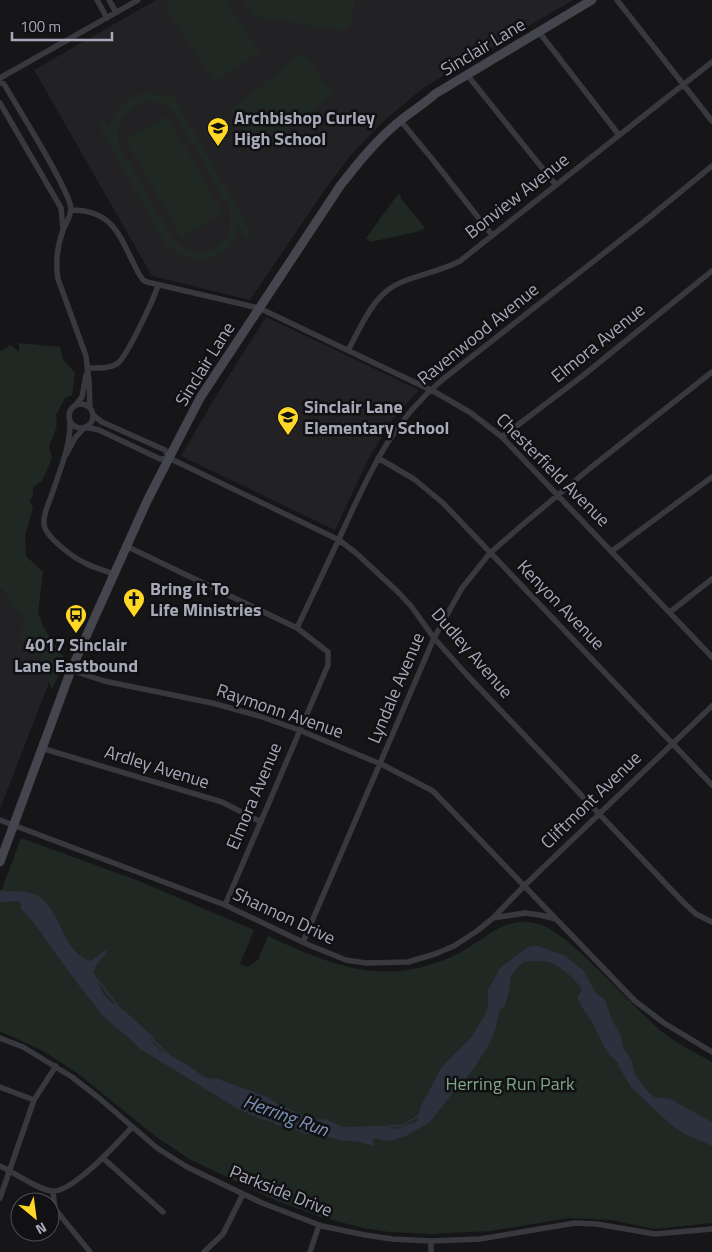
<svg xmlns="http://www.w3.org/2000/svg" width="712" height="1252" font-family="'Titillium Web',sans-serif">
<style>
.built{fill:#222225}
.green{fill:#1f2822;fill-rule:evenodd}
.water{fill:#2b323d}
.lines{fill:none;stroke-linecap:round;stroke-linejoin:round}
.stream{stroke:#2b323d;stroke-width:2}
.street{stroke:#38383f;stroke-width:5.5}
.secondary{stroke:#44454d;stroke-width:9}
.labels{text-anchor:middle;stroke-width:5;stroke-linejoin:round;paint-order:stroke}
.street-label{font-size:18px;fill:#a7a9b9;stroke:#111113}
.poi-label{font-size:18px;font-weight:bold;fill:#a7a9b9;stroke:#111113;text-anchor:start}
.park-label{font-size:18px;fill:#7ca685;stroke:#111113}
.water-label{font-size:19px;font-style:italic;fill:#7b92b7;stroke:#111113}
</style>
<rect width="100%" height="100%" fill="#161618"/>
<!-- built -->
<path class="built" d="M156 0H573L423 88 384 121 350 156 324 191 250 300 152 276 34 70Z
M266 317 419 390 395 416 370 456 335 530 181 456 213 401Z
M0 587 55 667 0 809Z"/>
<!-- green -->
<path class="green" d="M173 0H225L260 52 215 82 164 6Z
M243 0H355L351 24 341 31 254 16Z
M302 53 334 94 261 151 229 111Z
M149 93 165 97 172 93 252 234 246 237 238 225C232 263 190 270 165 243L98 124 104 120 109 129C113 109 128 94 149 93ZM151 101 166 105 176 115 230 211C231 217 231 225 229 231 219 257 188 257 172 238L120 146C112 124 128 102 151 101Z
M168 116 223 213 181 237 125 140Z
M398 194H401L400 197 425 228 420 231 371 242 366 238Z
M19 343 60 347 63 359 75 373 72 395 65 398 56 415C59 426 54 435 49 446L52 459 42 481 33 487V494L30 501 33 508 25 536 26 556 43 572 38 612 44 628 66 661 52 689 45 673V667L41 661 43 656 31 651 20 633 25 623 0 587V351L11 345 19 352Z
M21 838 139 881 254 930 240 964 247 967 258 960 268 936C314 957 361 979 413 969 432 965 450 959 466 949 490 935 508 915 538 924 550 927 557 934 567 941 600 968 628 1002 660 1030 675 1043 695 1052 712 1062V1223L654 1229 611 1220 569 1218 491 1231 431 1234 389 1232 363 1228 321 1217 277 1201 191 1160 155 1136 76 1072 43 1051 0 1031V894Z"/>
<!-- water -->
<path class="water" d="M0 890C13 893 26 889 38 896 61 911 64 955 91 961L105 950 107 953 100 960 93 971 104 995 111 1002 126 1012 154 1038V1039H149L160 1050 186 1064 206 1078 218 1079 265 1096 280 1105 313 1120 325 1119 343 1127 381 1126 397 1129 417 1121 420 1108 441 1068 472 1036 485 1015 488 1007V990L500 968 524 950 531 946H538L564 955 583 970 596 993 605 1000 612 1020 621 1035 623 1048 632 1061 635 1075 649 1093 654 1097 670 1099 712 1122V1146L683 1133 670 1124 631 1087 618 1065 619 1063C606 1055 600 1037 593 1024 588 1015 581 1007 577 997L582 990C578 981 560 966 551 963 542 960 532 961 523 962L511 975 509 991 504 1008 500 1009 495 1031 487 1048 472 1071 459 1085 430 1122 408 1135 393 1140 384 1141 376 1138 373 1140V1146L360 1142 339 1140 326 1136 305 1134 291 1127 275 1125 273 1122 264 1120 240 1110 140 1049C129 1035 112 1027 100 1012 85 993 70 974 56 954 45 939 35 922 21 909V903L18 901 0 902Z"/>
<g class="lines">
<!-- stream -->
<path class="stream" d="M97 979 120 1009
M149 1037 169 1055
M385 1127 403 1125 420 1115"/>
<!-- street -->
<path class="street" d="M97 0 107 18
M109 0 116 12
M617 0 712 121
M539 32 619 135
M468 76 556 185
M0 78 138 0
M0 83 4 84C16 105 71 192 71 209 70 218 66 223 63 230 57 247 55 262 58 279L86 356 89 381 90 408
M0 103 61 208 63 229
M400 120 433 160 492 235
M71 210C116 210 120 239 139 274L143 280 147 282 259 308 435 392 471 413 502 437 712 657
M348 350C362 326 373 293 402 282 421 274 441 271 460 261L712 62
M87 368C97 368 110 369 118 363 127 356 155 297 158 285
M69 416a12 12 0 1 1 24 0a12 12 0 1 1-24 0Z
M75 406 82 397 86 375
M93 415 102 422 165 450 169 458
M70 420C71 445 60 470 52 494 49 503 43 514 44 524 45 537 74 558 85 563 94 568 104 570 114 574
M85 427 99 430 160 459 169 458
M502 437 585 374 712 271
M66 455 75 438 84 428
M169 458 339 540 356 553 398 592 411 606 434 638 467 675 683 902 696 914 712 922
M378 458 414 479 443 503 712 785
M126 546 297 628 328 652V665L225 905
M612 551 712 477
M670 612 712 579
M297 628C313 594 329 561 344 528 371 470 391 423 442 380L645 221 712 166
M71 670 104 681 212 703 259 716 299 730 383 765 433 791 635 1001 664 1023 712 1052
M41 748 222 802 261 822
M0 820 225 905 309 945 346 960 366 963 408 962 435 954 454 946 477 931 493 918 525 913 540 915 556 919
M493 918 525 885 712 706
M303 942 434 638 462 588 490 553 521 526 589 469 712 372
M0 1038 23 1047 72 1077 99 1098 157 1148 187 1167 262 1203 322 1226 365 1235 392 1239 431 1241 480 1239 575 1223 597 1224 655 1234 712 1229
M0 1087 34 1100
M103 1158 163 1212
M0 1166C14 1172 38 1190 52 1191 73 1193 118 1142 132 1127
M53 1192 55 1209 90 1252
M0 1198 34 1100 56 1066
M204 1252 223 1234 243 1194
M310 1252 319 1225
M431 1252V1241"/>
<!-- secondary -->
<path class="secondary" d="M0 862 71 670 147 501 169 458 200 398 340 186C358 163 377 139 401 120 412 111 424 104 435 94L592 0"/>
</g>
<!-- icons -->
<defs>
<g id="school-pin" transform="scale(1.125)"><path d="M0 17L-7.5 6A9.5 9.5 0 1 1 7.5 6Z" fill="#ffd727" stroke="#111113"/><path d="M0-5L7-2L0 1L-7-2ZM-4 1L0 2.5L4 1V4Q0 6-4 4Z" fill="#111"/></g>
<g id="church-pin" transform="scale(1.125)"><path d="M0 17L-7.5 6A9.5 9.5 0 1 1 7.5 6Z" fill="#ffd727" stroke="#111113"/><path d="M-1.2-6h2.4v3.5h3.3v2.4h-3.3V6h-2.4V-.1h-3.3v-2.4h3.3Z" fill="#111"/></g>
<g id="bus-pin" transform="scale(1.125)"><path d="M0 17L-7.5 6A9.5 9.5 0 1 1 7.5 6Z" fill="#ffd727" stroke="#111113"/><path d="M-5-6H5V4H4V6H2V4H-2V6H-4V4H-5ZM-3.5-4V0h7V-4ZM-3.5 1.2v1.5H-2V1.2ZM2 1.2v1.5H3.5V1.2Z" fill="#111"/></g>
</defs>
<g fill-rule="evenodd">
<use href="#school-pin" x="218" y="128"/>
<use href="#school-pin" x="288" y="417"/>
<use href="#church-pin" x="134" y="599"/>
<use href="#bus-pin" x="76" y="615"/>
</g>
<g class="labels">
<!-- street labels -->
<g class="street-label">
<text transform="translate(483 47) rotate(-31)" y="6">Sinclair Lane</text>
<text transform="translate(517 196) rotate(-38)" y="6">Bonview Avenue</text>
<text transform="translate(478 334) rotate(-39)" y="6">Ravenwood Avenue</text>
<text transform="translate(598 343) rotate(-39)" y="6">Elmora Avenue</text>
<text transform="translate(205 364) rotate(-58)" y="6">Sinclair Lane</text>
<text transform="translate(553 470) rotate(45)" y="6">Chesterfield Avenue</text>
<text transform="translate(561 605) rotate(46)" y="6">Kenyon Avenue</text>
<text transform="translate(472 653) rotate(49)" y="6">Dudley Avenue</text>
<text transform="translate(396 688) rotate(-67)" y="6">Lyndale Avenue</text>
<text transform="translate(280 711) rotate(19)" y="6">Raymonn Avenue</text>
<text transform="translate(157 767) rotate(17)" y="6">Ardley Avenue</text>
<text transform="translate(254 796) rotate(-67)" y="6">Elmora Avenue</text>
<text transform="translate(591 800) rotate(-44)" y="6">Cliftmont Avenue</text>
<text transform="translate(284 916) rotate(25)" y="6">Shannon Drive</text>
<text transform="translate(281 1191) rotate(22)" y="6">Parkside Drive</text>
</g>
<!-- poi labels -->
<g class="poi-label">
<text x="234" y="124">Archbishop Curley<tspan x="234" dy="21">High School</tspan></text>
<text x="304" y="413">Sinclair Lane<tspan x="304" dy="21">Elementary School</tspan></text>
<text x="150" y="595">Bring It To<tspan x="150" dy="21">Life Ministries</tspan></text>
<text x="76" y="651" text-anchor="middle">4017 Sinclair<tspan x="76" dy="21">Lane Eastbound</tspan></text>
</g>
<!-- park labels -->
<g class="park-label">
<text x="510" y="1090">Herring Run Park</text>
</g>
<!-- water labels -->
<g class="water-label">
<text transform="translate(286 1115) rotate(20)" y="7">Herring Run</text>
</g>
</g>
<!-- north arrow -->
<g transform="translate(35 1217) rotate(151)"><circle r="24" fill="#111113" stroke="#4d4e55"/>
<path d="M0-4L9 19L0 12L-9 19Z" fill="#ffd727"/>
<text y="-8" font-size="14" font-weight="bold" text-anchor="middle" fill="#a7a9b9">N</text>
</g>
<!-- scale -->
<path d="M12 32v8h100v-8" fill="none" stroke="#a7a9b9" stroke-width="2.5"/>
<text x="20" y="32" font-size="15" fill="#a7a9b9" stroke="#111113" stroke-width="4" paint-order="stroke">100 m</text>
</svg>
